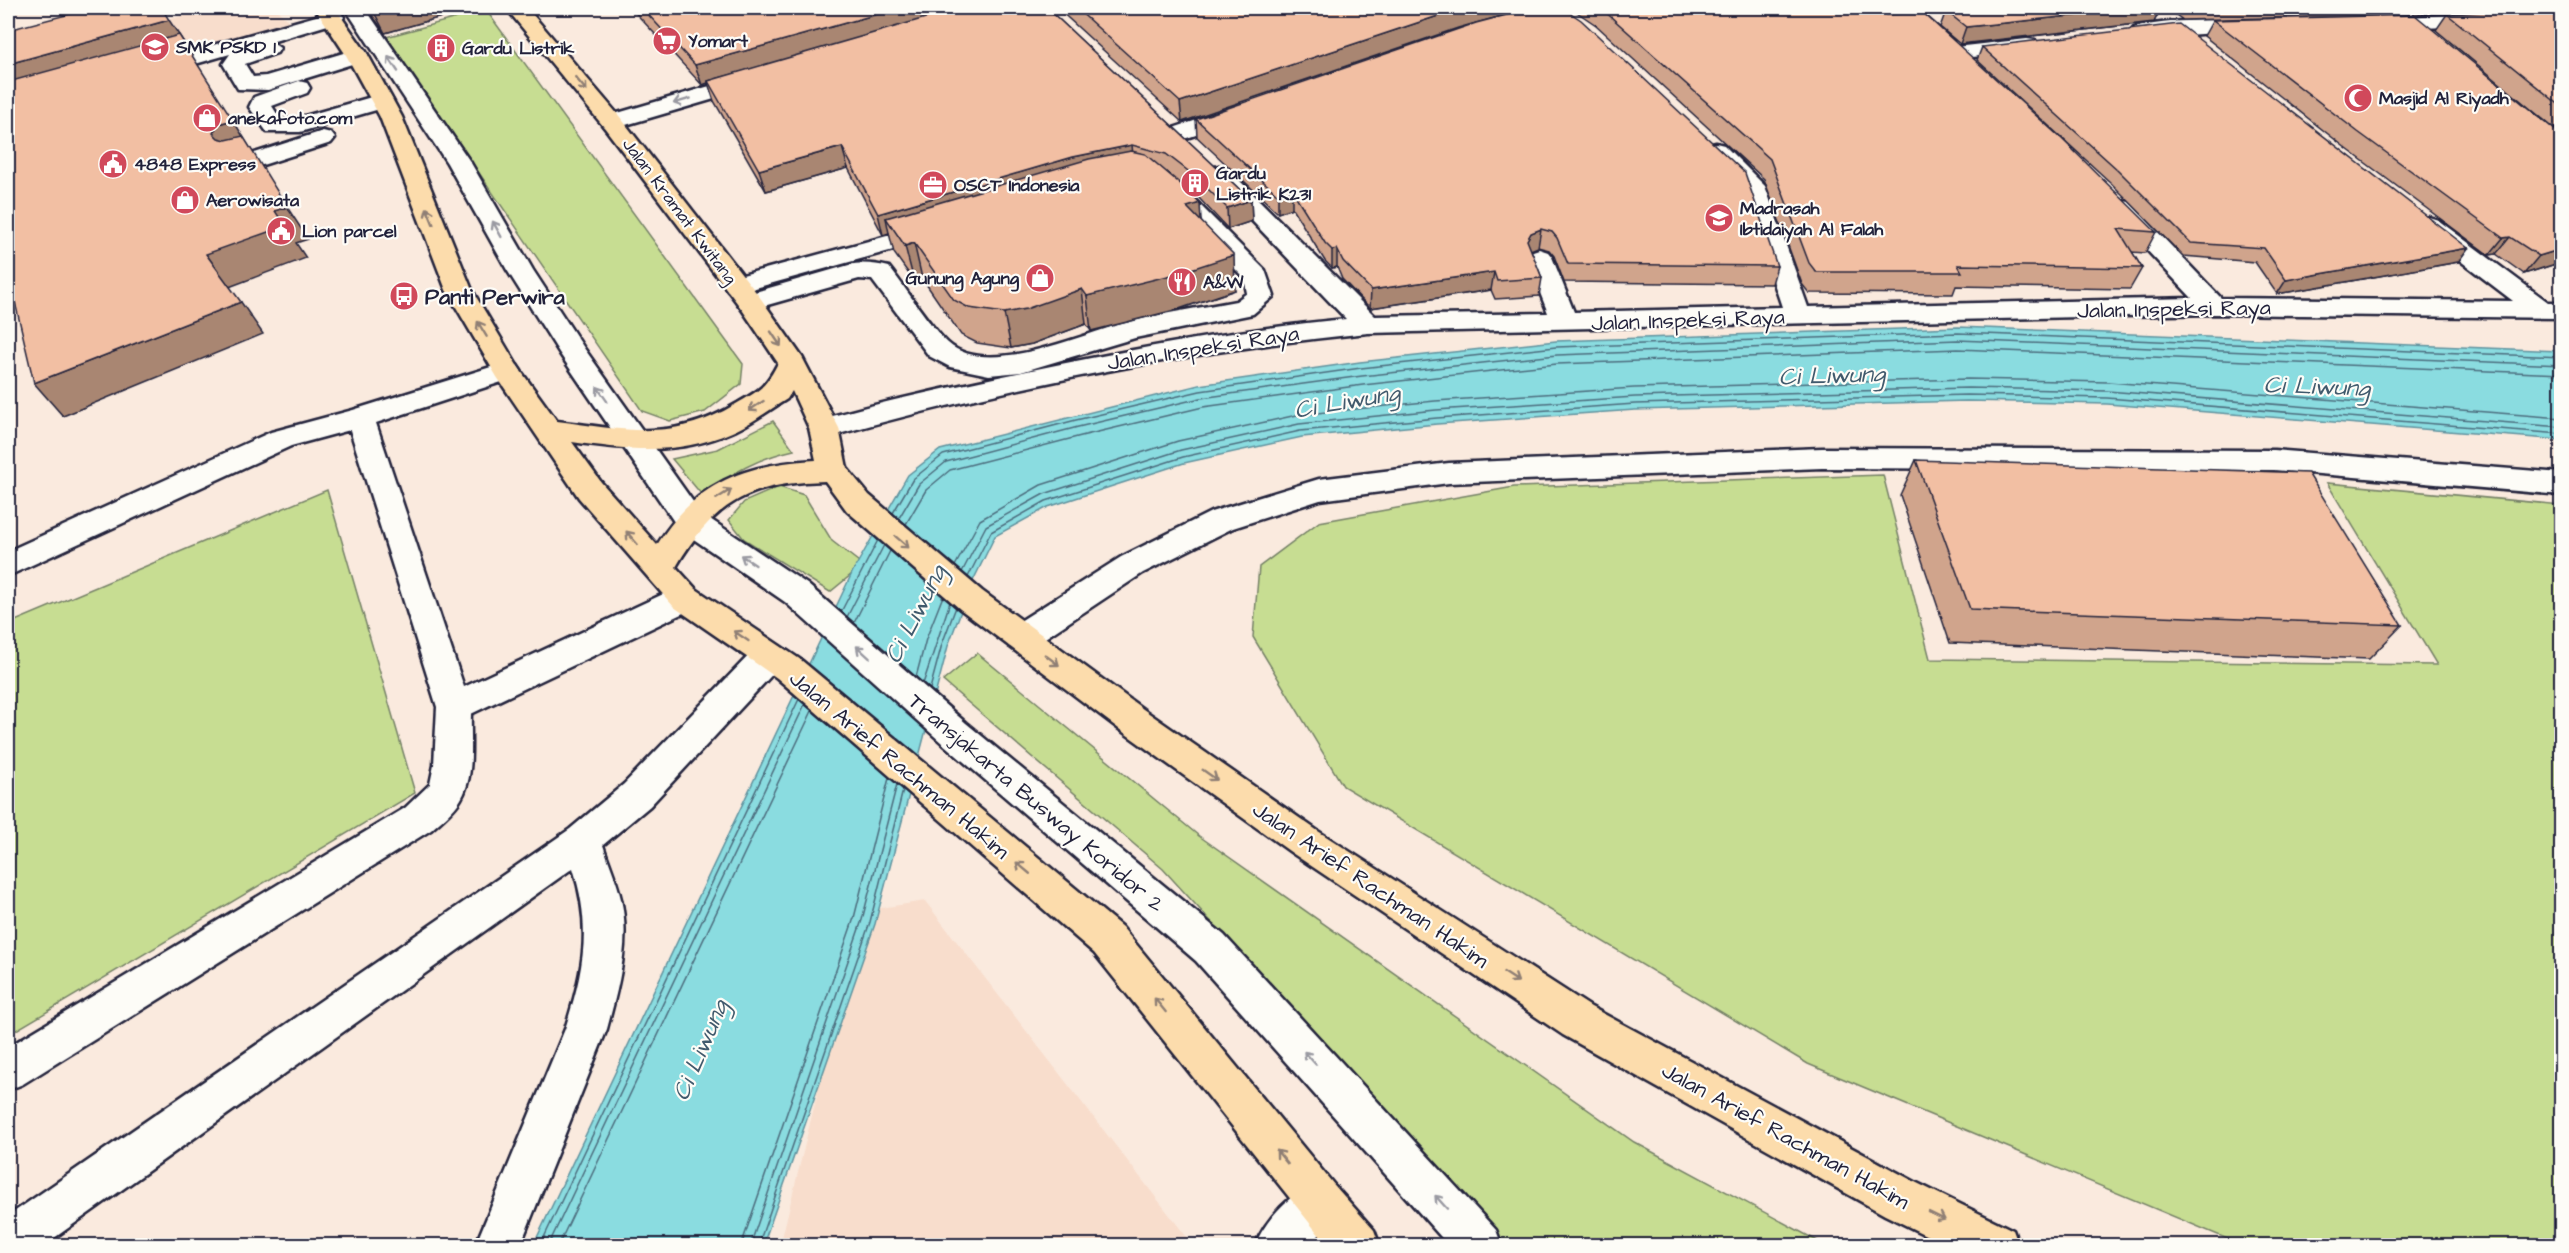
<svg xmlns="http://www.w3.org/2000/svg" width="2569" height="1253" font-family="'Architects Daughter',sans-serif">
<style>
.built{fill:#f8ddcc}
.green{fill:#c7dd92;stroke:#748066;stroke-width:1.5}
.water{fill:#8adce0;stroke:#60929e;stroke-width:1.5}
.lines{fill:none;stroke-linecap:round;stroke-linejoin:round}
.shore{stroke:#4c6c7d;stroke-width:1.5}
.minor-casing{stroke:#22223b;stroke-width:5}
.major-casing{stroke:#22223b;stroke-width:5}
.minor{fill:#fdfcf7;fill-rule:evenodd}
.major{fill:#fcdcac;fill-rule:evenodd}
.wall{fill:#d0a48c;stroke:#22223b;stroke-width:1.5}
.shaded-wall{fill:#a98672;stroke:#22223b;stroke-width:1.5}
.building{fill:#f2bfa3;stroke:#22223b;stroke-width:1.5}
.oneway{stroke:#9a9aa2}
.oneway2{stroke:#8f7f74}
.labels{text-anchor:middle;stroke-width:4.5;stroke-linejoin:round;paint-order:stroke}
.far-poi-label{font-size:18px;font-weight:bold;fill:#22223b;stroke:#fdfcf7;text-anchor:start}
.far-street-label{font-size:18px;fill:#22223b;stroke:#fdfcf7}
.poi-label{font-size:22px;font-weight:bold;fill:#22223b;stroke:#fdfcf7;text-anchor:start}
.street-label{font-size:22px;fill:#22223b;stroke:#fdfcf7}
.water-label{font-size:24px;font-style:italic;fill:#415a6d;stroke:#fdfcf7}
</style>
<rect width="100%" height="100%" fill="#faeade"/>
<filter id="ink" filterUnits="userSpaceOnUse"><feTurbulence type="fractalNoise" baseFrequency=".0167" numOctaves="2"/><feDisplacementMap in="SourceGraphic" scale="12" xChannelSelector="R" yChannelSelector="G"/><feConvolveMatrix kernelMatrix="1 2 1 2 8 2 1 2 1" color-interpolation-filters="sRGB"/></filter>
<g filter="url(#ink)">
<!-- built -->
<path class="built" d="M211 8H275L299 31 8 116V63Z
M925 901 1193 1245 780 1246 862 911Z"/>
<!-- green -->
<path class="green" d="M486 10 743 364 741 384 705 412 670 421 642 411 386 37Z
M773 421 794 450C758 458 732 473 702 495L672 459 718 449Z
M1883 475 1930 659 2437 665 2327 483 2561 505V1245H2242L1808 1064 1343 786 1253 637 1259 567 1319 522 1514 487Z
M779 487 804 495 832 541 863 565 830 592 744 539 729 520 744 502Z
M327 490 415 793 8 1035V624Z
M977 653 1199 836 1634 1142 1825 1245H1507L1163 869 943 681Z"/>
<!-- water -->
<path class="water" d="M1958 327 2561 351V440L2107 404 1967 401 1635 410 1437 424 1302 437 1184 463 1048 507 995 536 970 587 948 646 875 924 763 1245 533 1246 853 571 908 475 940 450 1199 385 1360 362 1556 341Z"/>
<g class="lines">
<!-- shore -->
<path class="shore" d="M893 513 913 479 943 455 1076 420 1200 391 1361 368 1556 347 1958 333 2562 357
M899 518 919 484 946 462 1078 427 1201 398 1362 376 1557 355 1958 340 2562 365
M906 524 926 490 950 470 1081 436 1203 407 1363 385 1557 364 1958 349 2562 374
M955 566 980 520 1041 485 1178 441 1297 415 1435 401 1634 388 1968 379 2108 382 2562 418
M962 572 986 526 1044 494 1181 450 1299 424 1436 410 1635 397 1968 388 2107 391 2562 427
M968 577 991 532 1046 501 1183 457 1300 431 1437 418 1635 404 1967 395 2107 398 2562 434
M841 612 878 540
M847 617 884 545
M854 623 890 551
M916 677 926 639 943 596
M923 684 950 602
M930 689 942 644 956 607
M540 1246 799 699
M548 1246 805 704
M558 1246 812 711
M741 1246 854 918 889 778
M750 1246 862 920 897 784
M758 1246 870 922 903 790"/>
<!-- minor casing -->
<g class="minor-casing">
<path id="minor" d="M345 8H365L471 163 533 270 584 348 701 513 807 584 966 723 1224 935 1496 1230 1502 1246H1449L1196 961 942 743 785 602 679 529 560 354 507 270 447 163Z
M1893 8H1915L1953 41 1950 46H1934Z
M2562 10V22L2377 30 2370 28 2367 24 2370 20 2377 18Z
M334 11 341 13 344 17 341 21 271 42 280 48 277 53 245 64 253 77 266 76 357 49 365 50 368 55 365 60 268 90 238 89 223 64 230 54 150 77 142 75 139 70 142 65Z
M2254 20 2261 22 2265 26 2261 30 2141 38 2134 36 2130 32 2134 28C2172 18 2215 21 2254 20Z
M2027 39 2035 40 2038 45 2035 50 1955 59 1947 58 1944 53 1947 48 1955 47Z
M754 73 762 75 765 80 762 85 612 129 604 127 601 122 604 117Z
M299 81 307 83 310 88 307 93 272 106 281 120 298 118 382 94 390 96 393 101 390 106 300 132H267L249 107 254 97Z
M1239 106 1247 108 1250 113 1247 118 1178 141 1170 139 1166 134 1170 129Z
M323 131 331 133 335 138 331 143 247 170 239 168 235 163 239 158Z
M1716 143 1724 145 1765 186 1808 307 2192 298 2111 212 2108 207 2111 202 2120 200 2129 202 2221 298 2513 301 2420 230 2416 225 2420 220 2429 217 2438 220 2548 302H2562V318L2214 314 1368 333C1185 351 1001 388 824 438L814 435 809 428 814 421C884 401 955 386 1027 371 1133 349 1239 329 1346 319L1211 178 1207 173 1211 168 1219 166 1227 168 1375 316 1548 313 1526 257 1530 252 1539 249 1548 252 1552 257 1574 312 1782 307 1742 188 1704 150 1708 145Z
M1170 182 1179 184 1265 270 1274 296 1253 314 1135 338 1021 372 989 375 950 367 929 356 872 280 859 279 750 310 741 308 737 302 741 296 849 265C862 262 876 264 889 267 906 288 930 327 948 343 988 379 1083 333 1128 322 1163 313 1200 308 1236 301L1247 293 1244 278 1161 194 1158 189 1161 184Z
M935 223 944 226 948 231 944 236 737 293 728 291 724 285 728 279Z
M507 362 517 365 521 371 517 377 376 423 464 687 674 589 685 586 696 589 701 598 696 607 471 714C470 741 475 776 461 799 454 811 441 821 431 830L23 1084 8 1090V1047L405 808 430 784 434 765 437 707 350 430 291 446 8 576V551L271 432 353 410Z
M1822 448 2274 450 2562 473V495L2274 470 1822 468 1449 483 1320 500 1233 528 1143 573 1033 646 1021 650 1009 646 1004 637 1009 628 1121 557 1211 512 1319 479 1449 463Z
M769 643 781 647 786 656 781 665 650 806 603 845C609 863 617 881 621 899 631 942 618 988 607 1029L520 1246H475L565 1029C584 969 592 929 573 868L43 1246H8V1216L570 829 624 784 757 647Z
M1319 1180 1335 1186 1341 1202 1335 1218 1309 1246H1255C1265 1219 1293 1191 1319 1180Z"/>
</g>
<!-- major casing -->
<g class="major-casing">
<path id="major" d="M315 8H335L368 55 402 117 472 290 518 367 557 421C626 430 673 442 736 404 760 390 765 388 778 363L741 308 604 127 506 8H527L620 117 759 296 802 357 839 428 847 468 869 495 982 591 1143 709 1318 831 1591 1007 1917 1183 2013 1230 2019 1246H1948L1885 1215 1563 1035 1292 853 1119 729 960 609 847 511 825 481C750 483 714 502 676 567L696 589 801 660 1122 927 1335 1186 1374 1230 1380 1246H1328L1094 953 777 678 674 607 579 498 497 377 446 290 380 117 346 55ZM792 391 809 428 816 460C744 464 696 482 657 545L601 482 572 442C629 450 677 456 732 432 751 424 769 410 787 399Z"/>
</g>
<!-- minor -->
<use href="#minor" class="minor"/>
<!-- major -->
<use href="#major" class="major"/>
</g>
<!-- wall -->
<path class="wall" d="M367 8H473L385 33Z
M631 8H1047L1251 200 1252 221 1228 229 1198 197 1188 190 1201 221 1235 290 1179 309 1091 331 1086 324 1032 344 1011 348 977 343 961 335 922 278 914 281 894 253 889 233 883 235 848 168 766 191 714 101 708 83 702 85Z
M1057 8H1530L1458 28 1182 122Z
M1571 8H1877L2156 232 2145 253 2132 252 2142 268 2130 289 1956 286 1953 294 1809 293 1802 284 1764 179 1596 25Z
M1970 8H2161L2154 22 1960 44 1940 27 1946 11Z
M2166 8H2562L2415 14 2401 8 2394 10 2391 15 2183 20Z
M2562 8V135L2436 30 2447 14Z
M2213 20 2562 136V262L2524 274 2496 254 2489 255 2347 149 2204 36Z
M1982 47 2468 248 2458 262 2277 294 2255 262 2183 256 2111 183 1977 60Z
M1196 119 1777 266 1772 284 1564 282 1554 256 1549 250 1538 247 1531 250 1542 278 1539 296 1495 299 1491 290 1370 308 1342 279 1337 267 1332 268 1325 261 1292 208 1278 213 1197 137Z
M1916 460 2402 625 2369 659 1950 643 1900 495Z"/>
<!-- shaded-wall -->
<path class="shaded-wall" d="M372 8H473L385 33Z
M899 8H973L708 81V83L702 85 695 65Z
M1462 8H1530L1458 28 1182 122 1180 102Z
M2148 8H2161L2154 22 1960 44 1966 27Z
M169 20 189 50 8 102V64Z
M233 120 252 151 233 164 213 133 218 124Z
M1132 145 1134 166 886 218 889 233 883 235 878 214 1073 157Z
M842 147 848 168 766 191 759 170Z
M1292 190V208L1278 213V195Z
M1251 200 1252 221 1228 229 1227 208Z
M1200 203 1202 237 1187 207Z
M287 207 308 239 296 243 306 258 229 287 206 254 275 211Z
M1541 229 1538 247 1528 251 1527 240 1531 233Z
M2510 237 2496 254 2489 255 2503 238Z
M914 243 922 278 914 281 905 246Z
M2468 248 2458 262 2277 294 2286 280Z
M1337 249V267L1332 268V250Z
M2562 249V262L2524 274 2539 256Z
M1234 255 1235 290 1179 309 1091 331 1087 296Z
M8 256 29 282 8 290Z
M1494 272 1491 290 1370 308 1371 290Z
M1082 289 1086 324 1032 344 1011 348 1004 313Z
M241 302 263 334 63 416 34 383Z"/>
<!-- building -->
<path class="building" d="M93 8H162L169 20 8 64V30Z
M642 8H899L695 65Z
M960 8H1047L1251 200 1227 208 1196 177 1166 154 1132 145 1073 157 878 214 842 147 759 170 708 81Z
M1076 8H1462L1180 102Z
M1534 8H1563L1581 20 1745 173 1777 266 1568 264 1557 238 1552 232 1541 229 1531 233 1527 240 1542 278 1497 281 1494 272 1371 290 1343 261 1337 249 1332 250 1325 243 1292 190 1278 195 1196 119 1476 23Z
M1601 8H1877L1887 15 1921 11 2062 139 2156 232 2118 229 2142 268 1958 265 1962 272H1816L1809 263 1770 159Z
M1970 8H2148L1966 27 1946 11Z
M2562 8V107L2447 14Z
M2415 15 2562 136V249L2539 256 2510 237 2503 238 2358 132 2213 20Z
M2179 24 2468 248 2286 280 2264 248 2191 243 2118 170 1982 47Z
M179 35 233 120 218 124 213 133 218 138 226 140 243 136 287 207 275 211 285 226 206 254 241 302 34 383 8 272V82Z
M1131 151 1145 154 1190 192 1200 203 1187 207 1234 255 1176 274 1087 296 1082 289 1026 309 1004 313 969 308 954 300 914 243 905 246 886 218 1089 159Z
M1916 460 2308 473 2402 625 1970 609Z"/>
<!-- one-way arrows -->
<defs><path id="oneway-shaft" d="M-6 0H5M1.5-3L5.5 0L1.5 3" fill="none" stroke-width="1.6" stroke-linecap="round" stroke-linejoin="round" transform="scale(1.5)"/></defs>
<g class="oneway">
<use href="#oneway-shaft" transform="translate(393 64) rotate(-124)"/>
<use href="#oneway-shaft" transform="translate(682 101) rotate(164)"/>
<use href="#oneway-shaft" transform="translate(497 229) rotate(-119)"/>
<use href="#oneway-shaft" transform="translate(602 394) rotate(-125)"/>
<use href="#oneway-shaft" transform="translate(748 560) rotate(-146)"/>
<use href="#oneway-shaft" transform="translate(863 652) rotate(-138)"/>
<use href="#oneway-shaft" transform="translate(1310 1058) rotate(-132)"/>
<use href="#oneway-shaft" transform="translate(1441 1202) rotate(-132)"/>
</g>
<g class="oneway2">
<use href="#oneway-shaft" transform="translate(581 84) rotate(50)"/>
<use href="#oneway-shaft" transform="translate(430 216) rotate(-112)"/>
<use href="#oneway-shaft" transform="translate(482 329) rotate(-121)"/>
<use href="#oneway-shaft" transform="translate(776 339) rotate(56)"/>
<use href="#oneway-shaft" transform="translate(756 406) rotate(147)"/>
<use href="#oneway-shaft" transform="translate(724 494) rotate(-32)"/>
<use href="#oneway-shaft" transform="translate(632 538) rotate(-131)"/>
<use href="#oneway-shaft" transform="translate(902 542) rotate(41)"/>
<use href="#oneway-shaft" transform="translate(741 636) rotate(-146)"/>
<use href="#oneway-shaft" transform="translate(1052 660) rotate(37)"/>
<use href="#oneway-shaft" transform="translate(1210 775) rotate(35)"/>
<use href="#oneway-shaft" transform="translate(1023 868) rotate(-140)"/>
<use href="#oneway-shaft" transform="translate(1511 977) rotate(33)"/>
<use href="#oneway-shaft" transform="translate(1160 1005) rotate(-129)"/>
<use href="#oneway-shaft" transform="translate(1282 1157) rotate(-129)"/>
<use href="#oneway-shaft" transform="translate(1937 1216) rotate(26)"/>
</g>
</g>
<!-- icons -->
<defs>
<g id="supermarket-disc" transform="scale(1.5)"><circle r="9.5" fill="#d1495b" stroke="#fdfcf7"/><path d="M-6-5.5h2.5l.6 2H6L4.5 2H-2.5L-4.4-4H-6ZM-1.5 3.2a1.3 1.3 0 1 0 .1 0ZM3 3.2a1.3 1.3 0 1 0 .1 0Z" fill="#fff"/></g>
<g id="school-disc" transform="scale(1.5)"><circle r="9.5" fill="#d1495b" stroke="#fdfcf7"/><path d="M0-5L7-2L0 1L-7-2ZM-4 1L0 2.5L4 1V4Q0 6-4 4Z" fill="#fff"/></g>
<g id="building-disc" transform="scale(1.5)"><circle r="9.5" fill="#d1495b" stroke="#fdfcf7"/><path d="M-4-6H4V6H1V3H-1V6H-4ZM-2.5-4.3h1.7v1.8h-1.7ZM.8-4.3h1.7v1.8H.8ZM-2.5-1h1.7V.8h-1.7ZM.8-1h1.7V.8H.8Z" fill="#fff"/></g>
<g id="mosque-disc" transform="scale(1.5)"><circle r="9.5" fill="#d1495b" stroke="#fdfcf7"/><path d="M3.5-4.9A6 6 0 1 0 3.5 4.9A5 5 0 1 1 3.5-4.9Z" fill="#fff"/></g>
<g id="shop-disc" transform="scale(1.5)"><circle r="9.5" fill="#d1495b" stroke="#fdfcf7"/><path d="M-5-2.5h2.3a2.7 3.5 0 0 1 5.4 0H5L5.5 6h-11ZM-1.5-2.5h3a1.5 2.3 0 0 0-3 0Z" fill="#fff"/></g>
<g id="civic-disc" transform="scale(1.5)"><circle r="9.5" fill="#d1495b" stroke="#fdfcf7"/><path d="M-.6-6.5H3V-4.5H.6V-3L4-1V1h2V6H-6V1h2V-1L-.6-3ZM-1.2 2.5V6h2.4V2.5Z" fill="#fff"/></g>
<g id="office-disc" transform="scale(1.5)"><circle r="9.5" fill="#d1495b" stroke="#fdfcf7"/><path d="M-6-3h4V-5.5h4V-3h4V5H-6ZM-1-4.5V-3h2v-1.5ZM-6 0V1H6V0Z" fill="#fff"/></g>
<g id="restaurant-disc" transform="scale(1.5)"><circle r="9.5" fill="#d1495b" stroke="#fdfcf7"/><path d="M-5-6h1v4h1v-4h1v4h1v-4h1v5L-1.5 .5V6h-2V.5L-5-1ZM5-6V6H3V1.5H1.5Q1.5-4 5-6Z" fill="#fff"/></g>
<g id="bus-disc" transform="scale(1.5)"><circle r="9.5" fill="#d1495b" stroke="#fdfcf7"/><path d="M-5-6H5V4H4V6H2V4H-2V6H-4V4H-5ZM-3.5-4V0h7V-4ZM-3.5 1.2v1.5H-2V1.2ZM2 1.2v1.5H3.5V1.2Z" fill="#fff"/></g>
</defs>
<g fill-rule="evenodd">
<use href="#supermarket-disc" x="667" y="41"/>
<use href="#school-disc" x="155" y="47"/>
<use href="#building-disc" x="441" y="48"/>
<use href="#mosque-disc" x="2358" y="98"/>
<use href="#shop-disc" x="207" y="118"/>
<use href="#civic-disc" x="113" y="164"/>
<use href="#building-disc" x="1195" y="183"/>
<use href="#office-disc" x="933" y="185"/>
<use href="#shop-disc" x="185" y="200"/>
<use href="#school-disc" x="1719" y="218"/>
<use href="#civic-disc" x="281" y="231"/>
<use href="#shop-disc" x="1040" y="278"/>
<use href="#restaurant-disc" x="1182" y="282"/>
<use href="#bus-disc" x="404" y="296"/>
</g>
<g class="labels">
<!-- far-poi labels -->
<g class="far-poi-label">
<text x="688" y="47">Yomart</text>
<text x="176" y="53">SMK PSKD 1</text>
<text x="462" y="54">Gardu Listrik</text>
<text x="2379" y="104">Masjid Al Riyadh</text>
<text x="228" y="124">anekafoto.com</text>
<text x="134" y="170">4848 Express</text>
<text x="1216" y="179">Gardu<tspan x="1216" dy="21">Listrik K231</tspan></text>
<text x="954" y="191">OSCT Indonesia</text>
<text x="206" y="206">Aerowisata</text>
<text x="1740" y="214">Madrasah<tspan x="1740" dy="21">Ibtidaiyah Al Falah</tspan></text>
<text x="302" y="237">Lion parcel</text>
<text x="1019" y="284" text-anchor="end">Gunung Agung</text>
<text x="1203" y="288">A&amp;W</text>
</g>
<!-- far-street labels -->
<g class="far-street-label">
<text transform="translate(680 211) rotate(53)" y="6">Jalan Kramat Kwitang</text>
</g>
<!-- poi labels -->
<g class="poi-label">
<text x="425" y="304">Panti Perwira</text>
</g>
<!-- street labels -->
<g class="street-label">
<text transform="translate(2174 308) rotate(-1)" y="8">Jalan Inspeksi Raya</text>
<text transform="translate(1688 319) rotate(-2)" y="8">Jalan Inspeksi Raya</text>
<text transform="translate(1203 347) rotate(-9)" y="8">Jalan Inspeksi Raya</text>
<text transform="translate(900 764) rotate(40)" y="8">Jalan Arief Rachman Hakim</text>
<text transform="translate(1037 802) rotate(40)" y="8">Transjakarta Busway Koridor 2</text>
<text transform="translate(1371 884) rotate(34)" y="8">Jalan Arief Rachman Hakim</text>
<text transform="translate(1786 1135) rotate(29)" y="8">Jalan Arief Rachman Hakim</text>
</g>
<!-- water labels -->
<g class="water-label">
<text transform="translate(1832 375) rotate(-2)" y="8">Ci Liwung</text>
<text transform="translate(2317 386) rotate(2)" y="8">Ci Liwung</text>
<text transform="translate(1347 401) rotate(-10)" y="8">Ci Liwung</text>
<text transform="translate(915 614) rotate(-63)" y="8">Ci Liwung</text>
<text transform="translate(700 1050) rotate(-67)" y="8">Ci Liwung</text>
</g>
</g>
<!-- margin -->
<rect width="2569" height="1253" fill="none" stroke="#fdfcf7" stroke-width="30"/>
<rect x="15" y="15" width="2539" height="1223" fill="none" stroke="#22223b" stroke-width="2" filter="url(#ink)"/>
</svg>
